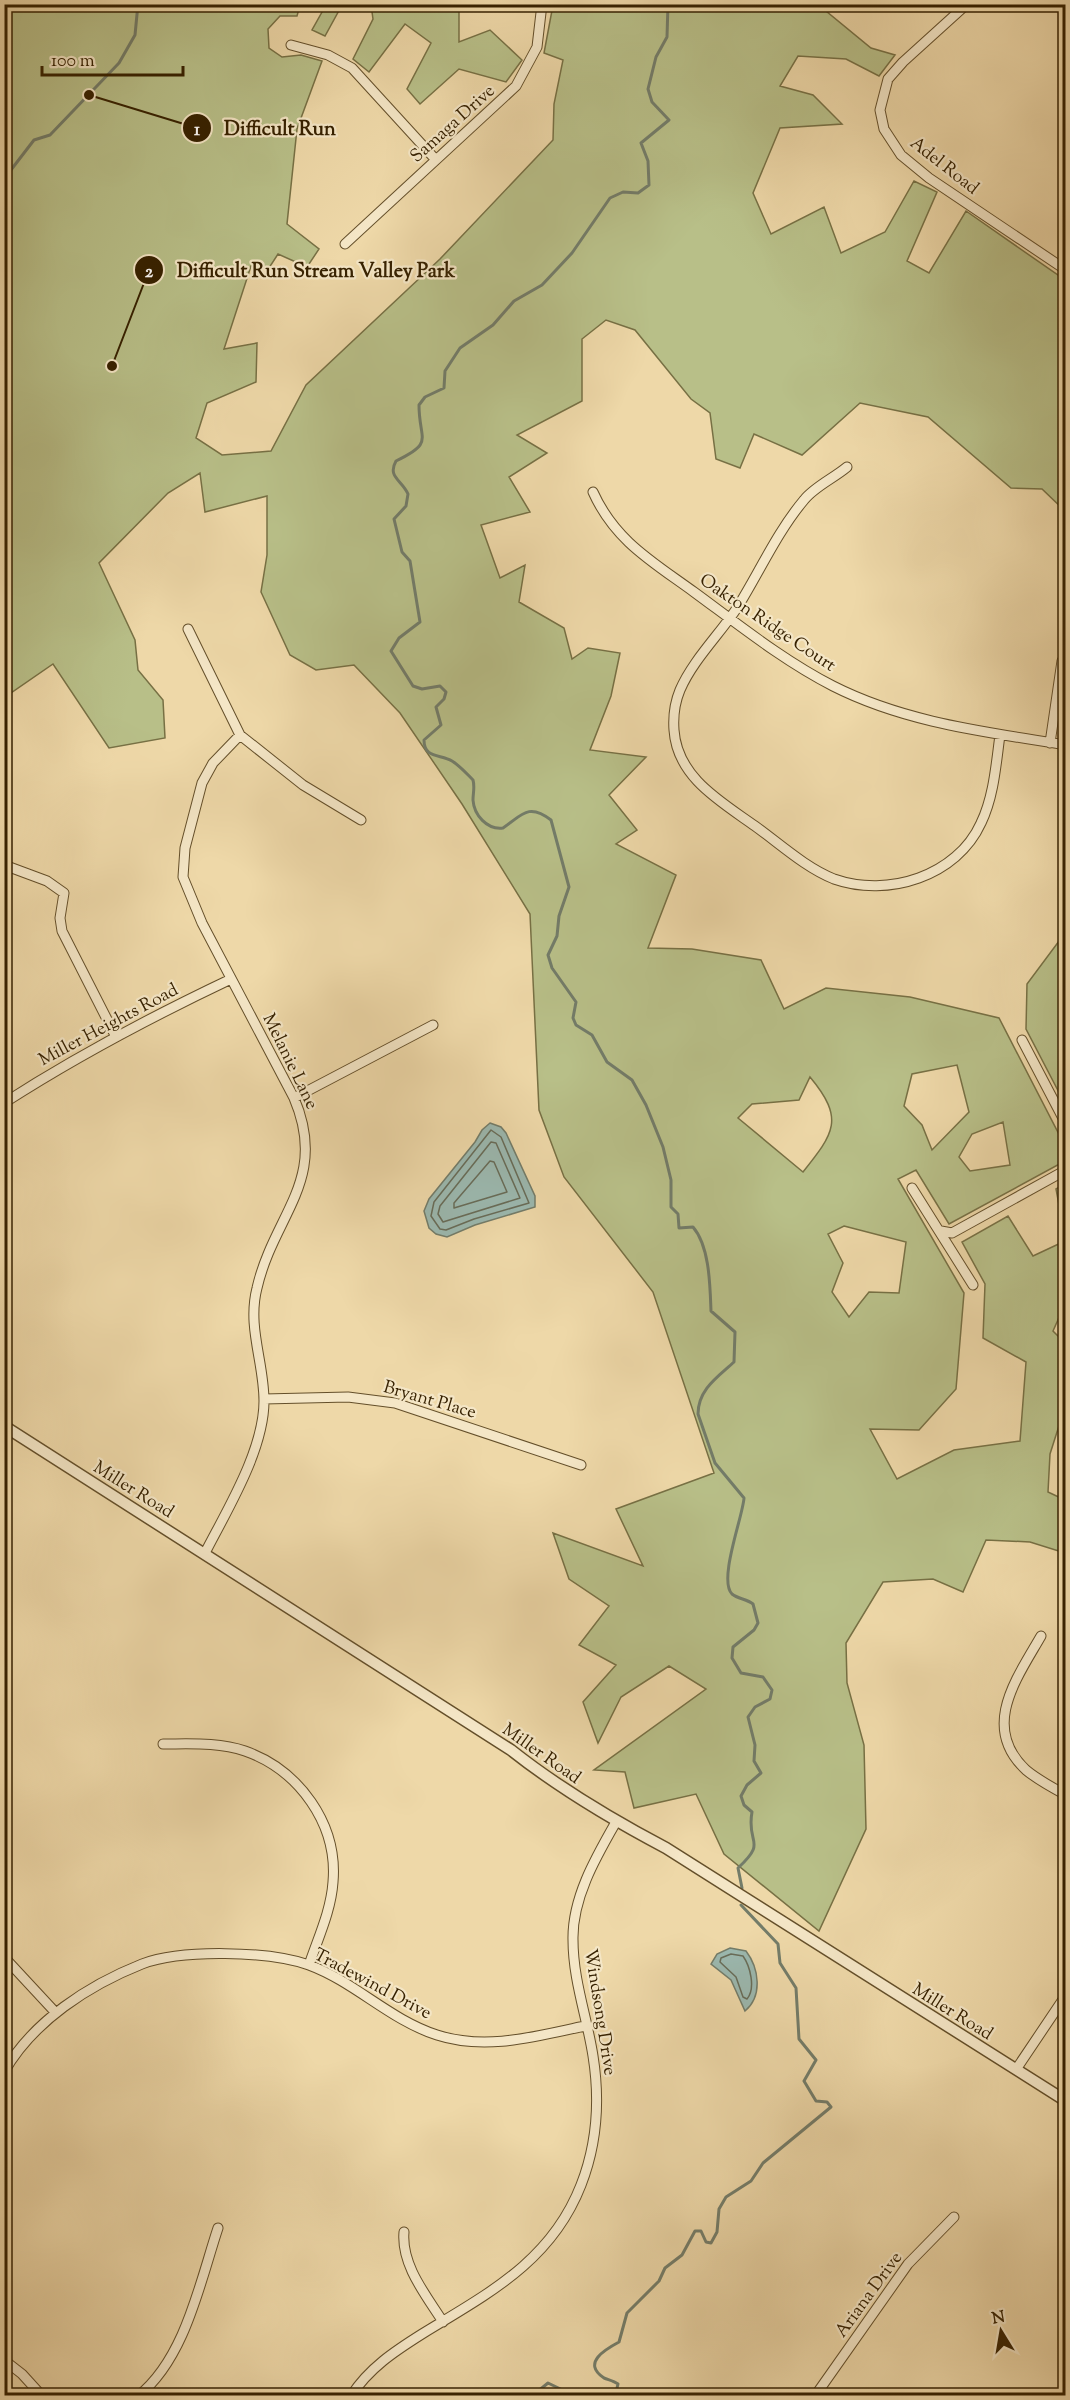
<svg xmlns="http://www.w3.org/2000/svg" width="1070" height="2400" font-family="'Sorts Mill Goudy',serif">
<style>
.green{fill:#b8bf88;stroke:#777044;stroke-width:1.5;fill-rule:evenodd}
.water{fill:#9bb8af;stroke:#737c69;stroke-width:1.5}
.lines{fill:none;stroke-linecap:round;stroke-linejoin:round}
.shore{stroke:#686c58;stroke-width:1.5}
.stream{stroke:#737c69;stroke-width:3}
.minor-casing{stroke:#644f2a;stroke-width:11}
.tertiary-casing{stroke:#644f2a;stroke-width:13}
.minor{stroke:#f4e6c6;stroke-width:9}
.tertiary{stroke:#f4e6c6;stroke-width:10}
.labels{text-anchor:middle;stroke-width:4.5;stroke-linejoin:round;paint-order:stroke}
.street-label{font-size:18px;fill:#362100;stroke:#f4e6c6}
.leader{fill:none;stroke:#362100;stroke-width:2}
.callout-dot{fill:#362100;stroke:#f4e6c6;stroke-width:2}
.mark-label{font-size:18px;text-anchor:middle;font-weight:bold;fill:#fff}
.callout-label{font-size:20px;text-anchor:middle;font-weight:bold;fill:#362100;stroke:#f4e6c6;stroke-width:4.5;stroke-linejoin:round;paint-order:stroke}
</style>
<rect width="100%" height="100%" fill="#eed8a8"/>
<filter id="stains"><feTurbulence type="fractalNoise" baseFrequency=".00333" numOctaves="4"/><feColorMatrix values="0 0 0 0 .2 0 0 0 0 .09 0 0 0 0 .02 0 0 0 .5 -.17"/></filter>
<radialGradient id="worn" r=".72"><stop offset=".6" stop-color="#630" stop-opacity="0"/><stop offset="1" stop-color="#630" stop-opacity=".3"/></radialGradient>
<!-- green -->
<path class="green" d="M5 4 300 5 297 16H280L268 29 269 48 282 57 301 55 322 61 297 129 287 224 319 249 307 267 278 254 269 268 251 266 224 349 257 343 256 382 207 403 196 438 222 455 271 451 306 385 440 259 553 140 554 104 563 60 544 53 553 5H834L826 11 871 48 895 55 879 76 846 59 798 56 780 86 813 95 842 124 780 128 753 193 771 234 824 207 841 253 885 232 914 181 937 192 907 261 929 273 966 211 1065 280V511L1042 489 1011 488 928 417 860 403 802 455 754 434 740 468 716 459 710 413 691 399 635 330 606 320 582 339V401L517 435 547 453 509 477 530 512 481 525 500 578 525 565 519 602 564 628 572 659 588 648 620 653 611 696 590 750 646 757 609 795 637 830 616 844 676 875 648 948 692 949 761 960 784 1009 826 988 910 997 999 1018 1065 1146V1161L949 1224 916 1170 898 1179 964 1293 956 1389 919 1430 870 1429 897 1479 954 1450 1020 1441 1026 1362 983 1338 985 1284 962 1242 1008 1216 1033 1256 1065 1241V1304L1053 1331 1065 1343V1407L1050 1454 1048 1492 1065 1500V1553L1030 1542 986 1540 963 1592 933 1579 883 1582 846 1643 847 1683 864 1745 866 1829 819 1931 724 1854 696 1794 634 1808 625 1772 594 1770 706 1689 669 1666 621 1697 598 1743 583 1702 616 1665 579 1645 609 1606 569 1579 553 1533 643 1566 616 1509 714 1473 653 1292 564 1177 539 1110 530 914 462 804 400 713 354 665 316 670 290 655 261 592 267 555V496L205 512 200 473 168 493 99 563 135 640 138 670 163 700 165 738 109 748 53 664 5 697ZM957 1065 969 1112 932 1150 922 1125 904 1106 912 1074ZM810 1077C845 1119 834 1133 803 1172L738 1118 752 1104 799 1100ZM1003 1122 1010 1165 970 1171 959 1157 972 1134ZM844 1226 906 1242 899 1293 869 1292 849 1317 832 1292 843 1263 828 1234Z
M459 4V42L490 30 522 60 506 82 459 69 420 104 407 89 431 43 405 24 369 72 353 59 373 19 371 5Z
M326 5H342L325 36 312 30Z
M1065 933H1066L1065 1104 1026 1029 1027 984Z
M1065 1184V1237L1056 1189Z"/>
<!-- water -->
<path class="water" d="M490 1123 501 1127 506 1133 535 1196V1207L475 1225 447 1237 436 1234 429 1228 424 1211 429 1199 475 1142 482 1130Z
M730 1948 746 1951C759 1968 763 1996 745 2011L731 1980 711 1964 717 1954Z"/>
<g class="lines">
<!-- shore -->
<path class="shore" d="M491 1130 501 1137 529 1203 474 1219 446 1230 440 1229 431 1216 434 1202Z
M491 1142 496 1143 520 1198 443 1222 438 1214 440 1206Z
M490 1161 494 1162 507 1192 454 1208V1203Z
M731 1954 743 1956C750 1966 756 1988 747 1999L743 1997 736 1977 720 1962 721 1958Z"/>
<!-- stream -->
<path class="stream" d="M668 4 667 37 656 57 648 89 652 102 669 120 641 143 648 161 649 185 638 193 623 192 610 198 572 253 542 285 514 301 493 325 460 348 445 371 444 388 425 397 419 405C419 441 435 442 396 461 387 477 402 480 408 494L406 506 394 519 402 552 410 561 420 622 399 638 391 651 413 686 422 689 440 686 446 692 444 699 436 707 441 725 424 740C424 759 441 754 452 761 460 766 467 774 473 780 475 787 473 793 473 800 474 815 487 830 503 828 521 816 528 802 551 820L569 887 559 916 557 936 548 955 552 968 576 1002 573 1018 576 1025 592 1035 607 1062 632 1080 646 1105 663 1147 671 1180V1207L678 1214 679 1228 693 1227C710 1247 710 1287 711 1311L735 1332 734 1362C719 1376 698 1389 698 1414L715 1463 744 1498C743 1516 718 1580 732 1594 738 1599 747 1599 753 1604L758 1623 754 1630 733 1647 732 1658 741 1673 763 1677 772 1690 770 1699 755 1707 748 1717 755 1745 754 1761 761 1773 747 1785 741 1796 744 1805 752 1812C746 1845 768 1840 738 1868L742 1888
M4 179 34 140 50 135 119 63 135 35 138 4
M532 2396 548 2383 575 2396
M615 2396 618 2384C614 2381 609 2380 604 2378 581 2363 606 2349 619 2342L627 2313 659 2281 665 2268 682 2255 695 2231H701L706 2242 711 2243 717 2232 719 2209 726 2197 751 2181 763 2163 831 2107 827 2102 816 2101 804 2081 816 2060 799 2039 796 1988 780 1963 778 1944 741 1905"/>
<!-- minor casing -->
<g class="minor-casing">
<path id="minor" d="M967 4 903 62 888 79 880 110 884 129 901 155 929 178 1066 270
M291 45 328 55 352 68 436 160
M345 244 516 86 537 47 542 4
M847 467C834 478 814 487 804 500 777 532 759 573 737 608 719 635 693 660 680 690 675 702 673 716 674 730 677 777 720 801 755 826 780 844 806 868 834 879 888 898 957 876 981 823 994 796 996 764 1000 735
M593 492C615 541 653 562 694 592 739 625 784 661 833 686 906 723 987 732 1066 745
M188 629 240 735 303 785 361 820
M1050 743 1062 661
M4 865 47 881 64 893 60 918 62 931 116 1037
M1022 1040 1066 1124
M294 1098 433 1025
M4 1103C77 1056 153 1016 231 979
M912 1188 973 1285
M941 1231 952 1233 1066 1170
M264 1399 348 1397 395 1403 581 1465
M205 1553C227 1510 264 1450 264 1401 264 1362 247 1327 257 1288 274 1214 329 1180 294 1098L202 923 183 877 185 848 202 783 213 763 240 735
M1041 1636C1017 1678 980 1727 1026 1770 1038 1780 1053 1788 1066 1795
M163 1744C190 1744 219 1742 245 1751 299 1770 338 1824 333 1882 331 1911 318 1938 309 1965
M4 1957 56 2013
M1017 2068 1066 1995
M4 2072C33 2021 89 1985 142 1964 182 1949 268 1951 309 1965 355 1982 390 2020 437 2035 486 2051 537 2036 585 2026
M404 2232C401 2265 426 2295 443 2322
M4 2360 22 2374 42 2396
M138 2396C185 2359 200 2282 218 2228
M351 2396C369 2368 395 2351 422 2334 487 2294 551 2262 581 2185 597 2144 600 2100 593 2056 587 2017 573 1980 573 1940 572 1898 596 1857 616 1822
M815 2396 908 2264 954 2217"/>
</g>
<!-- tertiary casing -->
<g class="tertiary-casing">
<path id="tertiary" d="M4 1426 511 1750C559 1788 611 1819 666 1848L1066 2101"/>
</g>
<!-- minor -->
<use href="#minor" class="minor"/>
<!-- tertiary -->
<use href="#tertiary" class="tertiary"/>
</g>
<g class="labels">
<!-- street labels -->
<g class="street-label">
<text transform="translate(452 123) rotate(-42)" y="6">Samaga Drive</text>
<text transform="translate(945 165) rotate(38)" y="6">Adel Road</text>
<text transform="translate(768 622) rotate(34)" y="6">Oakton Ridge Court</text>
<text transform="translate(108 1024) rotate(-28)" y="6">Miller Heights Road</text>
<text transform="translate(291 1061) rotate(64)" y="6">Melanie Lane</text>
<text transform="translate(430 1399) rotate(16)" y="6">Bryant Place</text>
<text transform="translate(134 1489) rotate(32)" y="6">Miller Road</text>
<text transform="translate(542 1753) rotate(35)" y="6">Miller Road</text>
<text transform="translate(373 1983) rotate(28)" y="6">Tradewind Drive</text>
<text transform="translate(953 2011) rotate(32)" y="6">Miller Road</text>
<text transform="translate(601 2012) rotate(81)" y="6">Windsong Drive</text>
<text transform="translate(868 2294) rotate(-54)" y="6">Ariana Drive</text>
</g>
</g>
<!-- callouts -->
<path class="leader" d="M89 95L197 128M112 366L149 270"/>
<g class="callout-dot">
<circle cx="89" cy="95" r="6"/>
<circle cx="112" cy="366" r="6"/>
<circle cx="197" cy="128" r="15"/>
<circle cx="149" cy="270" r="15"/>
</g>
<g class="mark-label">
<text x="197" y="135">1</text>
<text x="149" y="277">2</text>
</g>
<g class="callout-label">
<text x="280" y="135">Difficult Run</text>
<text x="316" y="277">Difficult Run Stream Valley Park</text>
</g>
<!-- margin -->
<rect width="1070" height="2400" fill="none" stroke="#eed8a8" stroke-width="24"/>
<rect x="6" y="6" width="1058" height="2388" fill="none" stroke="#362100" stroke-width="3"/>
<rect x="12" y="12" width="1046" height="2376" fill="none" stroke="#362100" stroke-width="1.5"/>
<!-- north arrow -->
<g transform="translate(1001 2331) rotate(349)" stroke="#f4e6c6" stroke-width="4.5" paint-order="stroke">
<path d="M0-4.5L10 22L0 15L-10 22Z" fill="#362100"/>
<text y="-9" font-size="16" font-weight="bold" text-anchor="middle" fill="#362100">N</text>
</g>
<!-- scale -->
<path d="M42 66v9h141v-9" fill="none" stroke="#362100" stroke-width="3"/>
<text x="51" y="66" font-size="18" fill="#362100" stroke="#f4e6c6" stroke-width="4.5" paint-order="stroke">100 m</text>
<rect width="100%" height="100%" filter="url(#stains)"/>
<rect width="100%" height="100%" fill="url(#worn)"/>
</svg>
